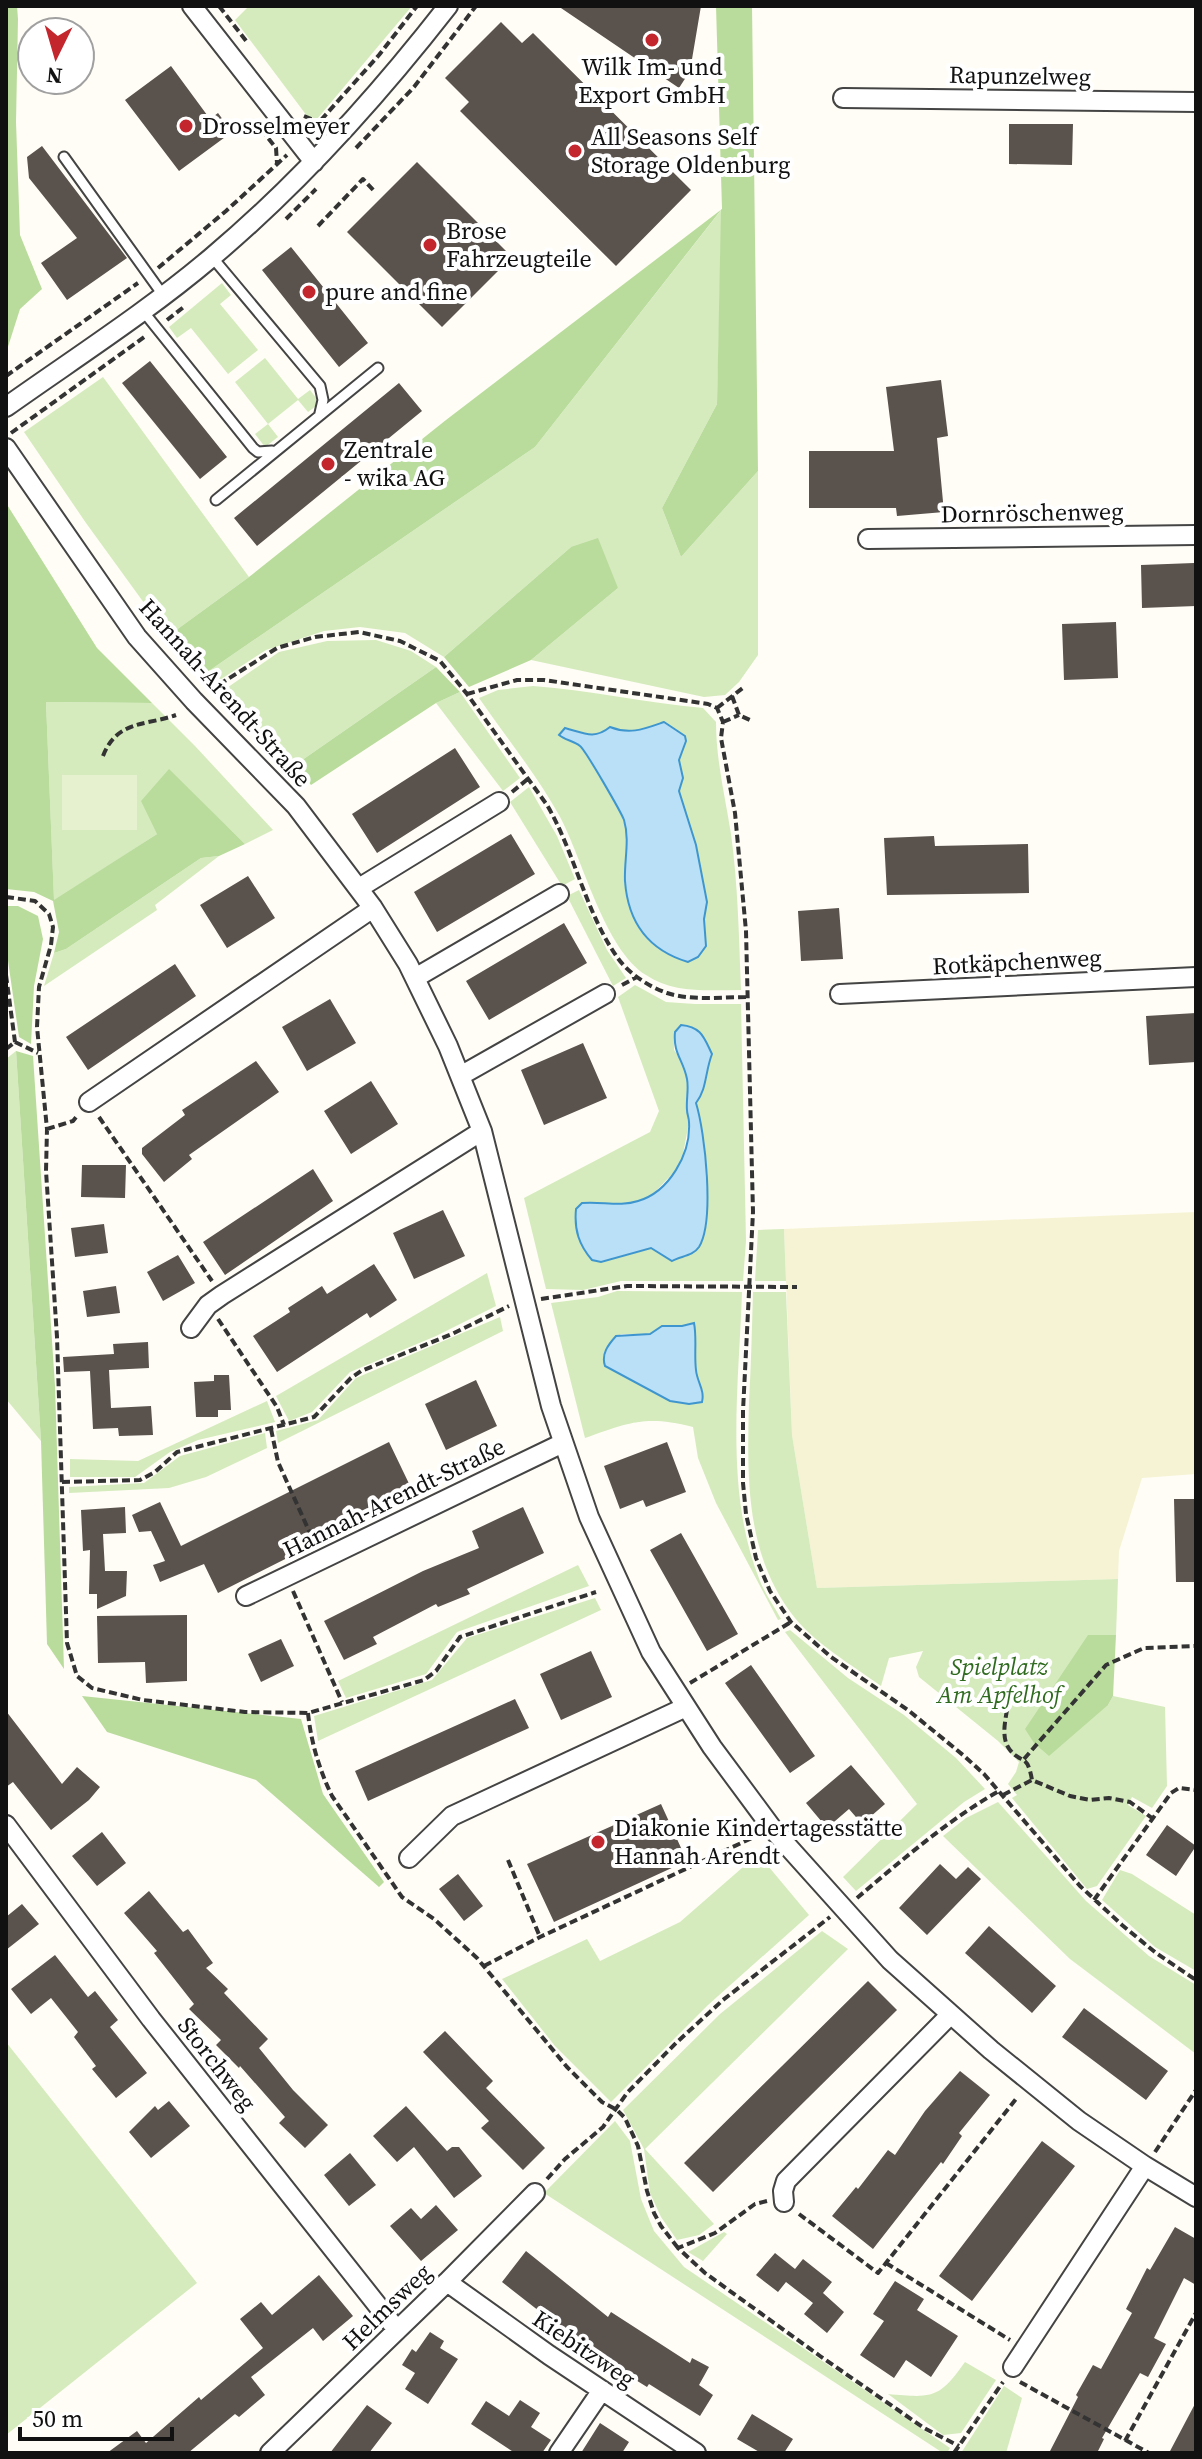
<svg xmlns="http://www.w3.org/2000/svg" width="1202" height="2459" font-family="'Source Serif 4',serif">
<style>
.farmland{fill:#f6f3d4}
.green{fill:#d5ebbd;fill-rule:evenodd}
.forest{fill:#b9dc9c}
.pitch{fill:#e6f2cf}
.water{fill:#b9e0f7;stroke:#3f96cf;stroke-width:2}
.building{fill:#5a524d}
.lines{fill:none;stroke-linecap:round;stroke-linejoin:round}
.lane-casing{stroke:#444;stroke-width:13}
.street-casing{stroke:#444;stroke-width:22}
.path{stroke:#333;stroke-width:4;stroke-dasharray:8 4;stroke-linecap:butt}
.lane{stroke:#fff;stroke-width:9}
.street{stroke:#fff;stroke-width:18}
.poi-dot{fill:#c4262e;stroke:#fff;stroke-width:3}
.labels{text-anchor:middle;stroke-width:8;stroke-linejoin:round;paint-order:stroke}
.poi-label{font-size:24px;fill:#111;stroke:#fff;text-anchor:start}
.street-label{font-size:24px;fill:#111;stroke:#fff}
.park-label{font-size:24px;font-style:italic;fill:#2f6b1f;stroke:#fff}
</style>
<rect width="100%" height="100%" fill="#fffdf5"/>
<!-- farmland -->
<path class="farmland" d="M1196 1212V1474L1142 1478 1119 1551 1118 1579 817 1588 792 1435 784 1229Z"/>
<!-- green -->
<path class="green" d="M249 6H412L317 119 307 116 235 20Z
M722 209 717 404 662 508 681 557 758 471V655L739 682 725 695 704 697 531 660 618 588 571 547 444 657 405 633 360 627 324 631 266 650 212 685 203 675 535 447Z
M222 283 231 295 220 304 258 350 228 374 191 328 177 338 169 327Z
M265 358 298 399 310 390 320 403 308 412 298 400 268 424 278 437 265 447 255 434 268 424 235 382Z
M103 377 249 577 168 636 86 523 24 432Z
M376 640 411 651 436 667 295 765 221 692 279 652 327 641Z
M533 686C591 690 646 703 703 708L716 722C716 760 725 796 731 834 738 885 739 938 741 990 708 990 674 994 646 975 604 949 583 859 559 815 536 774 506 737 479 698L498 690ZM664 722 686 741 679 761 683 778 679 791 696 845 707 902 704 919 706 946 625 882C626 867 628 852 627 837 625 807 585 751 565 728 584 733 594 740 610 727 630 735 645 729 664 722Z
M460 692 520 778 503 791 436 703Z
M46 702 152 703 195 746 273 830 245 844 169 770 157 834 54 901Z
M529 787 557 836 575 879 562 886 510 802Z
M219 856 155 905 157 910 44 986 54 953 66 949 201 858Z
M579 890 607 950 626 978 613 986 567 896Z
M635 985 666 1002 695 1004H741L746 1241 743 1281H621L583 1290 546 1289 524 1198 650 1132 659 1111 618 997ZM682 1025 708 1046 712 1054C710 1061 705 1069 705 1076 703 1087 703 1094 695 1103L708 1176V1191L700 1244 696 1251 672 1261 652 1248 601 1262 608 1204 637 1202 650 1197 681 1165 689 1122 687 1114V1080L681 1059 674 1050 675 1032Z
M16 1051 41 1441 6 1399V1059Z
M784 1229 786 1281H755L758 1230Z
M487 1273 496 1306 436 1336 350 1372 312 1412 289 1421 276 1396Z
M617 1291 742 1292C739 1386 724 1492 760 1581 765 1594 774 1606 781 1619L778 1620 716 1503 698 1458 693 1427C646 1415 630 1422 585 1438L551 1303 598 1297ZM691 1323C694 1339 694 1354 696 1370 697 1382 705 1389 702 1402 680 1409 667 1397 648 1388 635 1381 621 1375 607 1368 603 1351 607 1345 621 1334H650L662 1326H682Z
M753 1292H786L792 1435 817 1588 1118 1579 1116 1635H1088L1108 1705 1113 1696 1165 1707 1167 1786 1152 1808 1132 1797 1128 1805 1146 1816 1097 1886 1087 1889 1012 1798 1017 1795 1008 1784 1016 1772 1019 1762 998 1741 919 1677 916 1667 923 1651 889 1658 881 1686C852 1665 817 1645 795 1618 745 1556 747 1476 749 1402 751 1365 752 1328 753 1292Z
M500 1317 503 1331 278 1443 276 1431 318 1420 356 1378Z
M267 1401 275 1422 198 1440 170 1452 135 1477H70V1459L138 1461Z
M265 1433 267 1448 206 1477 169 1488 69 1493V1487L144 1483 180 1456Z
M578 1565 589 1586 457 1632 426 1674 346 1698 338 1681Z
M595 1598 601 1610 318 1741 314 1716 432 1680 467 1638Z
M790 1630 848 1678 904 1715 956 1758 985 1789 964 1802 856 1891 843 1877 917 1804 785 1632Z
M998 1802 1086 1901 1149 1956 1196 1985V2054L1070 1959 943 1836 966 1818Z
M758 1854 809 1915 708 2005 611 2102 555 2046 502 1979 587 1939 600 1961 680 1922Z
M1120 1870 1132 1874 1196 1915V1971L1155 1947 1102 1900Z
M822 1931 848 1949 645 2149 714 2224 699 2235 677 2240 661 2217 650 2193 644 2149 623 2110 720 2014Z
M6 2042 197 2283 6 2435Z
M615 2121 630 2141 641 2199 654 2231 684 2267 950 2448 947 2453H943L544 2193Z
M724 2232 727 2234 703 2261 688 2252Z
M965 2362 996 2380 961 2433 943 2435 888 2394C932 2398 939 2399 965 2362Z
M1004 2386 1022 2398 1006 2453H961Z"/>
<!-- forest -->
<path class="forest" d="M6 6H17L18 19 16 122 20 235 42 289 20 309 6 353Z
M716 6H752L758 471 681 557 662 508 717 404 721 210 535 447 203 675 168 636 249 577 446 420 722 209Z
M6 503 97 648 152 703 46 702 54 900 157 834 141 801 169 769 245 844 219 856 201 858 66 949 54 953 59 932 53 901 34 892 6 889Z
M598 538 618 588 531 660 469 687 444 657 571 547Z
M436 667 460 692 436 703 311 785 295 765Z
M6 906H18L38 916 43 939 34 986 31 1044 19 1037 6 947Z
M16 1051 33 1056 55 1386 64 1669 47 1644 41 1441Z
M1088 1635H1116L1113 1696 1108 1705 1049 1756 1034 1743 1025 1729Z
M82 1696 301 1719 323 1794 384 1882 379 1887 256 1780 107 1732Z"/>
<!-- pitch -->
<path class="pitch" d="M62 775H137V830H62Z"/>
<!-- water -->
<path class="water" d="M664 722 685 736 686 741 679 760 683 778 679 791 696 845 707 902 704 919 706 946 698 957 688 962C648 950 628 923 625 881 624 861 630 840 624 820 621 812 586 751 580 746 574 741 565 740 559 735L565 728C584 733 594 740 610 727 630 735 644 729 664 722Z
M681 1025C702 1027 704 1038 712 1054 705 1072 707 1089 696 1103 705 1132 715 1221 699 1247 693 1256 681 1256 672 1261L651 1248 601 1262 592 1260C579 1245 574 1230 576 1209L582 1203C601 1201 620 1207 638 1201 669 1192 691 1154 689 1122 689 1118 687 1114 687 1110 686 1100 689 1089 687 1079 683 1059 673 1054 675 1032Z
M694 1323C697 1338 694 1354 696 1370 697 1382 705 1390 702 1402L689 1404 670 1401 605 1366C601 1354 608 1345 616 1336L650 1334 662 1326H682Z"/>
<!-- building -->
<path class="building" d="M558 6H701L690 71 679 88Z
M501 22 522 43 533 33 691 190 616 266 460 111 469 102 445 78Z
M171 66 210 119 218 113 232 132 179 171 125 100Z
M1009 124H1073L1072 165 1009 164Z
M42 146 127 258 67 300 41 263 77 238 29 178 27 157Z
M417 162 512 257 442 327 347 232Z
M291 247 368 343 339 367 262 270Z
M150 361 227 457 200 479 122 383Z
M941 380 948 436 937 438 944 512 897 516 896 508H809V451H894L886 387Z
M399 383 422 411 257 546 234 518Z
M1194 563 1196 606 1142 608 1141 565Z
M1116 622 1118 678 1064 680 1062 624Z
M455 748 480 787 377 853 352 814Z
M511 834 535 874 437 932 414 892Z
M934 836 935 846 1028 844 1029 893 887 895 884 838Z
M248 876 275 918 227 948 200 905Z
M839 908 843 959 801 961 798 911Z
M564 923 587 963 489 1020 466 981Z
M175 964 196 996 88 1070 66 1037Z
M330 999 356 1043 307 1071 282 1027Z
M1196 1013V1062L1149 1065 1146 1016Z
M583 1043 607 1098 544 1125 521 1070Z
M256 1061 279 1092 189 1155 192 1159 164 1182 142 1154V1148L185 1115 182 1110Z
M371 1081 398 1124 351 1154 324 1111Z
M82 1165H126L125 1198 81 1197Z
M313 1169 333 1201 225 1275 203 1242Z
M443 1210 465 1256 414 1279 393 1233Z
M104 1224 108 1253 75 1257 71 1228Z
M178 1255 195 1283 163 1301 147 1272Z
M374 1264 397 1300 370 1318 367 1313 277 1372 253 1336 290 1312 288 1308 322 1286 327 1294Z
M116 1286 120 1313 87 1317 83 1291Z
M148 1342 149 1368 109 1370 111 1408 151 1406 153 1435 119 1436 118 1428 93 1429 90 1371 64 1372 63 1357 114 1354 113 1344Z
M214 1375H229L231 1410H218V1417H196L194 1382 214 1381Z
M476 1380 497 1426 446 1450 425 1404Z
M389 1442 414 1494 218 1593 204 1564 160 1582 153 1565 165 1561 151 1531 139 1532 132 1515 160 1502 181 1546Z
M667 1442 686 1492 646 1507 643 1500 620 1509 604 1466Z
M1174 1499H1196V1582H1176Z
M125 1507 126 1533 103 1534 105 1571H127L126 1596 97 1609V1594H89L90 1550 83 1551 81 1510Z
M523 1507 544 1553 467 1589 470 1594 438 1607 436 1604 373 1637 377 1644 344 1660 324 1621 423 1571 479 1548 472 1531Z
M681 1533 738 1634 707 1651 650 1550Z
M187 1615V1681L146 1683 145 1662 98 1663 97 1616Z
M281 1639 294 1666 261 1682 248 1654Z
M591 1651 612 1697 561 1720 540 1674Z
M751 1665 815 1756 790 1773 725 1683Z
M515 1699 529 1728 368 1801 355 1771Z
M6 1711 62 1784 77 1767 100 1787 89 1800 51 1830 13 1782 6 1787Z
M851 1765 885 1804 862 1824 849 1809 827 1828 806 1803Z
M661 1804 687 1861 554 1922 527 1864Z
M1167 1825 1196 1846 1176 1876 1146 1855Z
M102 1832 126 1863 97 1886 72 1856Z
M940 1864 956 1879 968 1867 981 1879 927 1935 899 1908Z
M458 1874 483 1906 464 1921 439 1889Z
M149 1891 183 1932 188 1929 213 1963 206 1968 228 1989 224 1993 268 2039 259 2048 293 2090 328 2125 305 2148 279 2123 285 2117 240 2066 239 2068 216 2045 221 2040 189 2009 194 2004 154 1953 157 1951 124 1913Z
M22 1904 39 1924 6 1950V1917Z
M989 1926 1056 1986 1032 2013 965 1953Z
M55 1955 88 1997 95 1991 118 2020 110 2027 147 2073 116 2098 92 2069 96 2066 74 2037 78 2032 51 1998 31 2014 11 1989Z
M868 1981 897 2010 713 2192 684 2163Z
M1084 2008 1168 2071 1146 2100 1062 2037Z
M445 2031 493 2081 486 2088 545 2148 523 2170 481 2128 489 2121 423 2052Z
M960 2071 990 2095 959 2133 962 2136 943 2164 941 2162 873 2249 832 2216 856 2187 858 2189 888 2150 895 2155 925 2111Z
M169 2101 190 2126 151 2158 129 2132 155 2106 158 2110Z
M406 2106 447 2151 452 2147H459L482 2176 454 2198 414 2147 397 2162 373 2136Z
M1042 2141 1075 2166 972 2301 939 2276Z
M350 2153 376 2185 349 2206 324 2175Z
M436 2205 458 2230 421 2261 390 2226 411 2208 421 2219Z
M1175 2227 1196 2239V2285L1184 2278 1154 2338 1166 2344 1148 2377 1140 2373 1102 2438 1104 2439 1097 2453H1049L1078 2397 1076 2395 1093 2365 1101 2369 1132 2313 1126 2309 1147 2268 1150 2270Z
M526 2251 608 2317 611 2312 690 2363 692 2358 709 2367 699 2385 713 2395 700 2416 649 2384 647 2387 576 2343 575 2344 536 2314 539 2311 502 2282Z
M775 2253 795 2269 803 2259 832 2282 823 2293 844 2312 827 2333 804 2314 813 2303 786 2282 778 2292 756 2275Z
M319 2275 353 2316 323 2341 313 2328 251 2377 265 2395 239 2417 235 2414 188 2453H107L137 2431 146 2443 199 2397 201 2400 263 2348 240 2319 261 2302 272 2315Z
M895 2281 924 2299 917 2310 958 2336 931 2377 906 2360 894 2378 860 2355 884 2321 873 2314Z
M430 2332 444 2341 440 2348 458 2359 428 2404 405 2389 415 2373 402 2365 412 2349 416 2352Z
M520 2400 540 2413 531 2427 551 2440 542 2453H515L471 2424 486 2401 509 2416Z
M1196 2402V2453H1169Z
M367 2405 392 2423 369 2453H330Z
M752 2414 793 2439 784 2453H761L737 2439Z
M600 2423 629 2442 622 2453H581Z"/>
<g class="lines">
<!-- lane casing -->
<g class="lane-casing">
<path id="lane" d="M64 157 163 295
M212 257 320 386 323 400 320 413
M143 311 253 448 258 452 272 451
M216 500 378 368"/>
</g>
<!-- street casing -->
<g class="street-casing">
<path id="street" d="M192 6 314 162
M843 98 1196 102
M6 407C75 358 147 312 212 257 300 183 377 97 448 6
M6 448 137 637 194 701 296 806 373 908 408 964 448 1046 482 1131 551 1406 589 1517 651 1652 712 1747 775 1832 890 1960 991 2050 1079 2121 1145 2166 1196 2197
M868 539 1196 535
M359 888 499 802
M415 978 559 894
M840 994 1196 977
M460 1076 605 994
M89 1102 373 908
M191 1328 208 1305 222 1295 482 1131
M246 1596 563 1443
M6 1825 151 2019 397 2330
M409 1858 452 1816 686 1707
M784 2202 783 2191 786 2181 950 2015
M447 2282 549 2355 696 2453
M1013 2367 1145 2166
M270 2453 447 2282 535 2193
M559 2453 602 2390"/>
</g>
<!-- path -->
<path class="path" d="M219 6 247 42
M304 116 321 123
M261 129 276 148 277 163
M313 129 379 55 417 6
M356 148 414 87 476 6
M286 219 316 189
M318 226 363 179 375 192
M158 268 226 211 287 155
M167 320 185 306
M6 376 138 283
M11 433 147 335
M209 691 277 648 315 637 359 632 400 641 440 661 467 694 547 805C575 853 585 911 617 957 628 973 649 987 667 993 692 1001 722 997 748 997
M467 694 517 680H544L708 704 717 708 723 722 721 738 735 813 746 931 753 1212 743 1411V1483L746 1514 756 1558 770 1591 791 1622 831 1657 908 1710 963 1755 984 1774 1080 1886 1122 1925 1156 1953 1196 1980
M732 696 739 715 752 721
M717 708 744 687
M723 722 739 715
M103 756C117 720 145 726 176 715
M512 792 529 778
M6 897 35 901 49 914 53 927 51 945 39 987 37 1027 47 1129 46 1171 57 1337 67 1643 77 1676 92 1688 143 1700 245 1712 308 1713 424 1680 436 1671 460 1637 596 1592
M6 975 15 1042
M622 985 637 977
M15 1042 38 1053
M6 1049 15 1042
M99 1117 212 1281
M47 1129 73 1121 77 1116
M541 1299 627 1286 797 1287
M218 1319 277 1407 284 1425
M271 1429 278 1462 314 1542
M62 1482 140 1480 155 1472 177 1452 314 1417 351 1378 361 1371 452 1334 509 1306
M293 1591 342 1702
M690 1683 791 1622
M1007 1710C1005 1722 1001 1739 1010 1750 1022 1765 1027 1752 1032 1780
M308 1713C311 1742 319 1769 332 1796L402 1897 434 1919 477 1958 567 2067 602 2102 617 2110 625 2118 638 2146 647 2191 654 2213 661 2226 678 2248
M1024 1759 1106 1665 1144 1648 1196 1646
M1003 1795 1032 1780 1070 1796 1090 1800 1109 1798 1130 1802 1152 1818
M508 1860 540 1937
M857 1898C902 1860 948 1820 999 1791
M1094 1900 1171 1793 1179 1788 1196 1790
M484 1966 540 1937 754 1837
M1155 2152 1196 2090
M547 2179 565 2159 603 2127 627 2093 676 2043 723 2000 830 1917
M767 2201 755 2204 715 2233 678 2248 705 2273 820 2356 924 2428 959 2446
M799 2214 878 2273 1016 2099
M886 2263 1010 2340
M1020 2382 1149 2453
M1125 2441 1196 2313
M954 2453 1003 2382"/>
<!-- lane -->
<use href="#lane" class="lane"/>
<!-- street -->
<use href="#street" class="street"/>
</g>
<!-- markers -->
<g class="poi-dot">
<circle cx="652" cy="40" r="8"/>
<circle cx="186" cy="126" r="8"/>
<circle cx="575" cy="151" r="8"/>
<circle cx="430" cy="245" r="8"/>
<circle cx="309" cy="292" r="8"/>
<circle cx="328" cy="464" r="8"/>
<circle cx="598" cy="1842" r="8"/>
</g>
<g class="labels">
<!-- poi labels -->
<g class="poi-label">
<text x="652" y="75" text-anchor="middle">Wilk Im- und<tspan x="652" dy="28">Export GmbH</tspan></text>
<text x="202" y="134">Drosselmeyer</text>
<text x="591" y="145">All Seasons Self<tspan x="591" dy="28">Storage Oldenburg</tspan></text>
<text x="446" y="239">Brose<tspan x="446" dy="28">Fahrzeugteile</tspan></text>
<text x="325" y="300">pure and fine</text>
<text x="344" y="458">Zentrale<tspan x="344" dy="28">- wika AG</tspan></text>
<text x="614" y="1836">Diakonie Kindertagesstätte<tspan x="614" dy="28">Hannah Arendt</tspan></text>
</g>
<!-- street labels -->
<g class="street-label">
<text transform="translate(1020 76) rotate(1)" y="8">Rapunzelweg</text>
<text transform="translate(1032 513) rotate(-1)" y="8">Dornröschenweg</text>
<text transform="translate(225 693) rotate(48)" y="8">Hannah-Arendt-Straße</text>
<text transform="translate(1017 962) rotate(-3)" y="8">Rotkäpchenweg</text>
<text transform="translate(394 1498) rotate(-26)" y="8">Hannah-Arendt-Straße</text>
<text transform="translate(217 2064) rotate(52)" y="8">Storchweg</text>
<text transform="translate(387 2307) rotate(-44)" y="8">Helmsweg</text>
<text transform="translate(584 2349) rotate(34)" y="8">Kiebitzweg</text>
</g>
<!-- park labels -->
<g class="park-label">
<text x="999" y="1675">Spielplatz<tspan x="999" dy="28">Am Apfelhof</tspan></text>
</g>
</g>
<!-- border -->
<rect width="1202" height="2459" fill="none" stroke="#111111" stroke-width="16"/>
<!-- north arrow -->
<g transform="translate(56 56) rotate(185)"><circle r="38" fill="#ffffff" stroke="#a0a0a0" stroke-width="2"/>
<path d="M0-6L14 30L0 20L-14 30Z" fill="#c4262e"/>
<text y="-12" font-size="22" font-weight="bold" text-anchor="middle" fill="#111111">N</text>
</g>
<!-- scale -->
<path d="M20 2427v12h152v-12" fill="none" stroke="#111111" stroke-width="4"/>
<text x="32" y="2427" font-size="24" fill="#111111" stroke="#ffffff" stroke-width="6" paint-order="stroke">50 m</text>
</svg>
